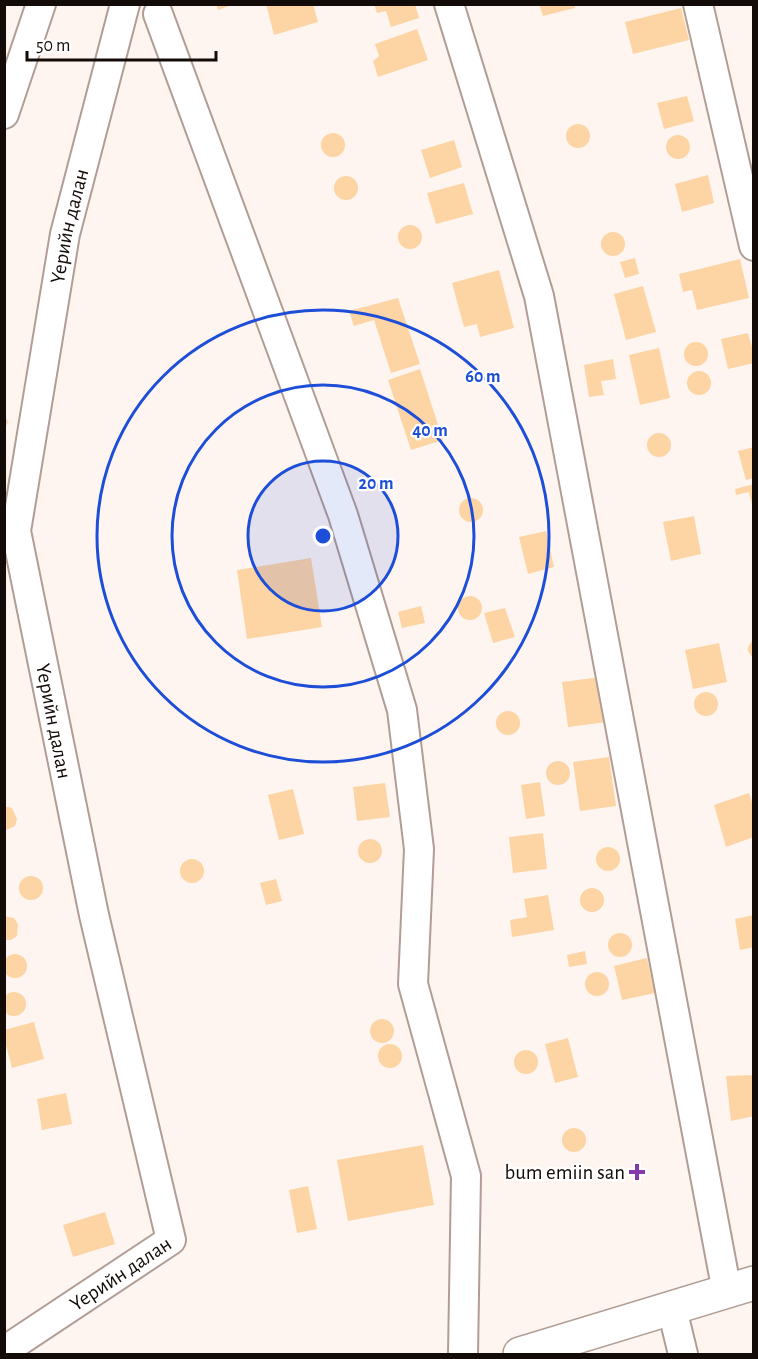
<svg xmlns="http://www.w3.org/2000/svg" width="758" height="1359" font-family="'Alegreya Sans',sans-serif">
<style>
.building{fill:#fdd4a4}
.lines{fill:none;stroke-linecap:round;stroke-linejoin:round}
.minor-casing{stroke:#b29d94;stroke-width:32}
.tertiary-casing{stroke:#b29d94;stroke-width:36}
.minor{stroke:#fff;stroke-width:28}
.tertiary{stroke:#fff;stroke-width:33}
.ring{fill:none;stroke:#1d4ed8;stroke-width:3}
.poi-dot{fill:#8539aa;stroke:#fff;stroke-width:2}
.labels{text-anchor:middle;stroke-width:4.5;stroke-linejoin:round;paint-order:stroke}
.street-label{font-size:21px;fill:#130b08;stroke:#fff}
.poi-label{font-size:21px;fill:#130b08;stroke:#fff;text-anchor:end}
.centre{fill:#1d4ed8;stroke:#fff;stroke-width:3}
.ring-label{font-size:18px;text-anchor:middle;font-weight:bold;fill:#1d4ed8;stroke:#fff;stroke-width:4.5;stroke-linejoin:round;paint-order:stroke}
</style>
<rect width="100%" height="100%" fill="#fef5f1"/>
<!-- building -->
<path class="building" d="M216 4H232V5L218 10Z
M266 4H313L318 22 274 35Z
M374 4H415L419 18 391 27 386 11 377 13Z
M539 4H574L575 8 543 16Z
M681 8 689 40 633 54 625 22Z
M417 29 428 60 378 77 373 61 379 56 375 44Z
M687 96 694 121 664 129 657 103Z
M566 136a12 12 0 1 1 24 0a12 12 0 1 1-24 0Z
M321 145a12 12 0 1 1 24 0a12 12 0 1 1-24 0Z
M666 147a12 12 0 1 1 24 0a12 12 0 1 1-24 0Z
M454 140 462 167 430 178 421 150Z
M708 175 714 203 682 212 675 184Z
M334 188a12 12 0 1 1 24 0a12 12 0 1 1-24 0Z
M464 183 473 214 436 224 427 193Z
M398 237a12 12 0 1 1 24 0a12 12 0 1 1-24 0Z
M601 244a12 12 0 1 1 24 0a12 12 0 1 1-24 0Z
M635 258 639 274 625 278 620 262Z
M740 259 749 298 697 310 692 290 683 292 679 274Z
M499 270 514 328 480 337 477 324 464 327 452 283Z
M643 286 656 332 626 340 614 294Z
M398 298 420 364 391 373 374 320 354 326 349 311Z
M748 333 754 354V363L728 369 721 339Z
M684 354a12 12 0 1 1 24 0a12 12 0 1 1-24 0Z
M659 348 670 398 640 405 629 355Z
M613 359 616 379 601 381 604 395 589 397 584 365Z
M420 369 443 440 411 450 388 380Z
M687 383a12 12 0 1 1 24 0a12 12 0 1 1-24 0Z
M4 413 8 422 4 431Z
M647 445a12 12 0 1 1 24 0a12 12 0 1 1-24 0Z
M754 447V478L746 480 738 451Z
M754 484V509H753L749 492 736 495 735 489Z
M459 510a12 12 0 1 1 24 0a12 12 0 1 1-24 0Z
M694 516 701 554 671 561 663 522Z
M546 531 554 567 528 574 519 537Z
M311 558 322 627 247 639 237 570Z
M458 608a12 12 0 1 1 24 0a12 12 0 1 1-24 0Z
M421 606 425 623 402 628 398 612Z
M505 608 515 637 493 643 484 613Z
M754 638V660L748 651V647Z
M719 643 727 682 693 689 685 650Z
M601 677 607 722 568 727 562 682Z
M694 704a12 12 0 1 1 24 0a12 12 0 1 1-24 0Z
M496 723a12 12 0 1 1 24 0a12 12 0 1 1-24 0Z
M609 757 616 806 580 811 573 762Z
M546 773a12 12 0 1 1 24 0a12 12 0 1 1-24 0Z
M540 782 545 816 526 819 521 785Z
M385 783 390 817 357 821 353 787Z
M293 789 304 834 279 840 268 795Z
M749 793 754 808V837L726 847 714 805Z
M4 806 12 808 17 819 15 826 4 831Z
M543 833 547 869 513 873 509 837Z
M358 851a12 12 0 1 1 24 0a12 12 0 1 1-24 0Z
M596 859a12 12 0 1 1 24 0a12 12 0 1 1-24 0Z
M180 871a12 12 0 1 1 24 0a12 12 0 1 1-24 0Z
M19 888a12 12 0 1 1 24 0a12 12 0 1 1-24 0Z
M276 879 282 901 266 905 260 883Z
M580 900a12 12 0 1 1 24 0a12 12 0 1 1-24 0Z
M548 895 554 930 512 937 510 920 527 917 524 899Z
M754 915V947L740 950 735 919Z
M4 916 14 918 18 924 17 936 11 940H4Z
M608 945a12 12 0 1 1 24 0a12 12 0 1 1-24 0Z
M585 951 587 964 569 967 567 955Z
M3 966a12 12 0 1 1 24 0a12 12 0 1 1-24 0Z
M647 958 655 993 622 1000 614 966Z
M585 984a12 12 0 1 1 24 0a12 12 0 1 1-24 0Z
M2 1004a12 12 0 1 1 24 0a12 12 0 1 1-24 0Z
M370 1031a12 12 0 1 1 24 0a12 12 0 1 1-24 0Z
M34 1022 44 1059 12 1068 4 1038V1030Z
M568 1038 578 1077 555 1083 545 1044Z
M378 1056a12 12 0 1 1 24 0a12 12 0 1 1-24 0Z
M514 1062a12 12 0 1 1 24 0a12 12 0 1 1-24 0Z
M754 1075V1116L731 1121 726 1076Z
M66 1093 72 1124 42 1130 37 1099Z
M562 1140a12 12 0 1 1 24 0a12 12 0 1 1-24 0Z
M423 1145 434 1205 348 1221 337 1160Z
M308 1186 317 1229 297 1233 289 1190Z
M105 1212 115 1244 73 1257 63 1225Z"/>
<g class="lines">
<!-- minor casing -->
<g class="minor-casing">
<g id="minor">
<path d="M449 4 539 296 727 1292"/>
<path d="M698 4 754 246"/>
<path d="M158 14 343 515 402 710 419 849 413 984 466 1176 463 1354"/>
<path d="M4 114 41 4"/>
<path d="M672 1309 683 1354"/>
<path id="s1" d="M4 1351 171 1240 94 915 16 531 65 234 125 4"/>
</g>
</g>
<!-- tertiary casing -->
<g class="tertiary-casing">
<path id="tertiary" d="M520 1354 754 1283"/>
</g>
<!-- minor -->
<use href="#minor" class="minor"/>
<!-- tertiary -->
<use href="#tertiary" class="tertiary"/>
</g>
<!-- distance rings -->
<circle cx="323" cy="536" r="75" fill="#1d4ed8" fill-opacity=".12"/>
<g class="ring">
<circle cx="323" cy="536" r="75"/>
<circle cx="323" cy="536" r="151"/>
<circle cx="323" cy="536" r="226"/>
</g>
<!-- markers -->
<path class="poi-dot" d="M634 1163h6v6h6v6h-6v6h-6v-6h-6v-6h6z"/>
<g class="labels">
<!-- street labels -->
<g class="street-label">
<text dy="7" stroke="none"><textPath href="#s1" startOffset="1236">Үерийн далан</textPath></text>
<text transform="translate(54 721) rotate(79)" y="7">Үерийн далан</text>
<text dy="7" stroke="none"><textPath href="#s1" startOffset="140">Үерийн далан</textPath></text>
</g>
<!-- poi labels -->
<g class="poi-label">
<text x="625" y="1179">bum emiin san</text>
</g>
</g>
<circle cx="323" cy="536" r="9" class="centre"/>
<g class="ring-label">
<text x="483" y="382">60 m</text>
<text x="430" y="436">40 m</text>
<text x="376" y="489">20 m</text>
</g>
<!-- border -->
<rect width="758" height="1359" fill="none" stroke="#130b08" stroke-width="12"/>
<!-- scale -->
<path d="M27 51v9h189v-9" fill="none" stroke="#130b08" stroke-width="3"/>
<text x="36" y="51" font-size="18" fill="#130b08" stroke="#ffffff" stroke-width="4.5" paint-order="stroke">50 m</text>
</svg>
